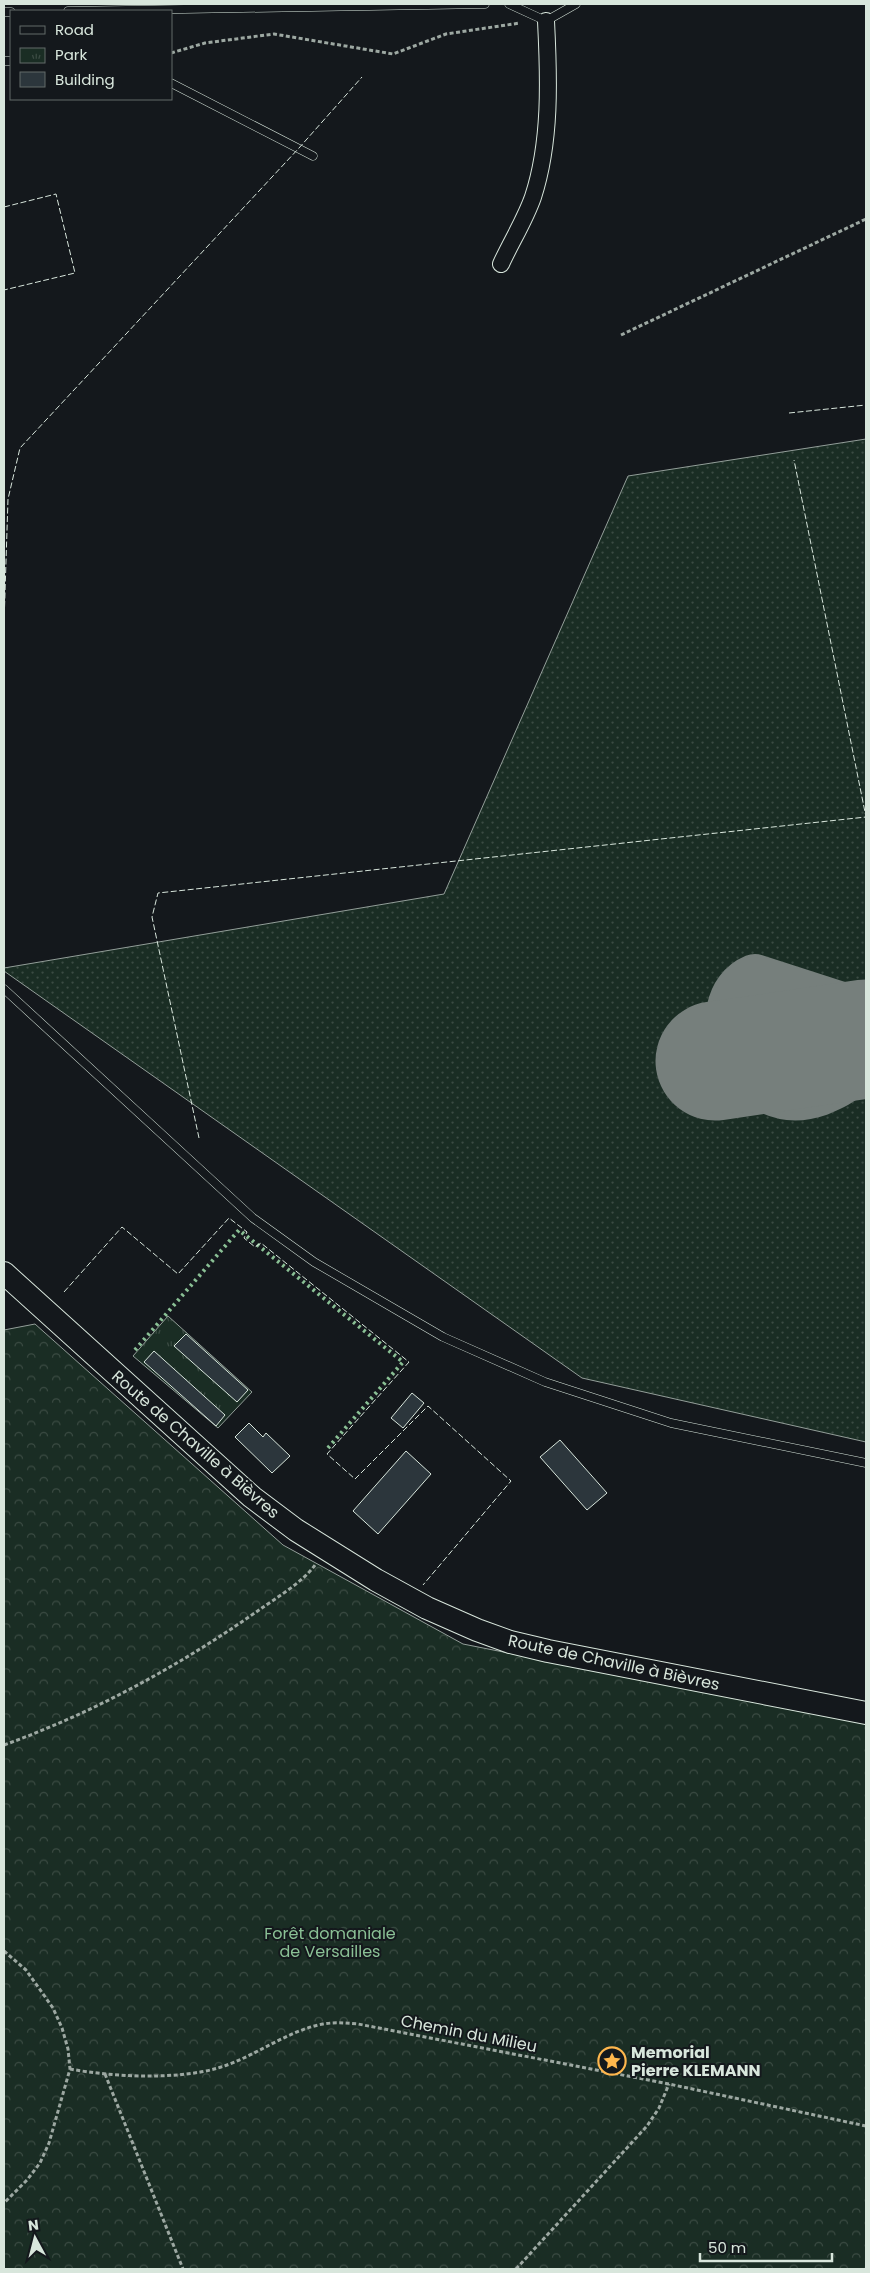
<svg xmlns="http://www.w3.org/2000/svg" width="870" height="2273" font-family="Poppins,sans-serif">
<style>
.grass{fill:url(#grass-dots);stroke:#939e99}
.forest{fill:url(#forest-crowns);stroke:#939e99}
.park{fill:url(#park-tufts);stroke:#939e99}
.lines{fill:none;stroke-linecap:round;stroke-linejoin:round}
.taxiway{stroke:#767f7c;stroke-width:48}
.runway{stroke:#767f7c;stroke-width:119}
.building{fill:#2c363c;stroke:#d8e6dc}
.service-casing{stroke:#d8e6dc;stroke-width:9}
.minor-casing{stroke:#d8e6dc;stroke-width:18}
.secondary-casing{stroke:#d8e6dc;stroke-width:24}
.path{stroke:#9da8a2;stroke-width:3;stroke-dasharray:4 2.5;stroke-linecap:butt}
.service{stroke:#14181c;stroke-width:8}
.minor{stroke:#14181c;stroke-width:16}
.secondary{stroke:#14181c;stroke-width:22}
.hedge{stroke:#8ac095;stroke-width:4;stroke-dasharray:2.5 4;stroke-linecap:butt}
.fence{stroke:#d8e6dc;stroke-width:1;stroke-dasharray:6 2.5;stroke-linecap:butt}
.labels{text-anchor:middle;stroke-width:4;stroke-linejoin:round;paint-order:stroke}
.street-label{font-size:16px;fill:#d8e6dc;stroke:#14181c}
.park-label{font-size:16px;fill:#8ac095;stroke:#14181c}
.poi-label{font-size:16px;font-weight:bold;fill:#d8e6dc;stroke:#14181c;text-anchor:start}
</style>
<defs>
<pattern id="grass-dots" width="8" height="8" patternUnits="userSpaceOnUse" patternTransform="scale(1.25)"><rect width="8" height="8" fill="#1a2d24"/><path d="M2 2h.1M6 6h.1" fill="none" stroke="#3b4b43" stroke-width="1.8" stroke-linecap="round"/></pattern>
<pattern id="forest-crowns" width="20" height="18" patternUnits="userSpaceOnUse" patternTransform="scale(1.25)"><rect width="20" height="18" fill="#1a2d24"/><path d="M2 6a3 3 0 1 1 6 0M12 15a3 3 0 1 1 6 0" fill="none" stroke="#3b4b43"/></pattern>
<pattern id="park-tufts" width="24" height="20" patternUnits="userSpaceOnUse" patternTransform="scale(1.25)"><rect width="24" height="20" fill="#1a2d24"/><path d="M3 7l-1-3M5 7V3M7 7l1-3M15 17l-1-3M17 17v-4M19 17l1-3" fill="none" stroke="#3b4b43"/></pattern>
</defs>
<rect width="100%" height="100%" fill="#14181c"/>
<!-- grass -->
<path class="grass" d="M866 439V1442L582 1378 4 971V968L444 894 628 476Z"/>
<!-- forest -->
<path class="forest" d="M35 1324 283 1545 463 1644 866 1724V2269H4V1330Z"/>
<!-- park -->
<path class="park" d="M168 1316 252 1392 218 1428 133 1356Z"/>
<g class="lines">
<!-- taxiway -->
<path class="taxiway" d="M866 1014 755 978C700 1001 739 1120 819 1092 831 1087 843 1082 851 1072 858 1064 860 1054 866 1045"/>
<!-- runway -->
<path class="runway" d="M715 1061 866 1039"/>
</g>
<!-- building -->
<path class="building" d="M186 1334 248 1390 237 1402 174 1346Z
M154 1351 225 1415 216 1426 144 1362Z
M412 1393 424 1403 403 1428 391 1418Z
M249 1423 263 1437 266 1433 290 1456 272 1473 235 1437Z
M560 1440 607 1493 587 1510 540 1457Z
M406 1451 431 1474 378 1534 353 1511Z"/>
<g class="lines">
<!-- service casing -->
<g class="service-casing">
<path id="service" d="M509 4 546 21 576 4
M68 11 485 4
M4 12H11
M4 61H11
M171 83 313 156
M4 989 253 1218 314 1262 443 1337 545 1382 671 1423 866 1463"/>
</g>
<!-- minor casing -->
<g class="minor-casing">
<path id="minor" d="M501 264C511 242 525 220 533 197 551 142 549 79 546 21"/>
</g>
<!-- secondary casing -->
<g class="secondary-casing">
<path id="secondary" d="M4 1273 252 1497 296 1530 376 1580 427 1608 477 1630 510 1642 548 1651 866 1713"/>
</g>
<!-- path -->
<path class="path" d="M171 53 205 43 274 34 393 54 446 34 520 23
M621 335 866 219
M4 1745C95 1712 179 1666 259 1610 276 1598 303 1582 315 1565
M4 1951 26 1970 53 2008 62 2028 68 2049 70 2069 49 2143 40 2163 27 2180 4 2203
M70 2069C113 2077 177 2080 218 2068 255 2057 286 2031 323 2024 335 2022 346 2023 358 2024L669 2084 866 2126
M105 2074 183 2269
M516 2269 647 2126 659 2108 669 2084"/>
<!-- service -->
<use href="#service" class="service"/>
<!-- minor -->
<use href="#minor" class="minor"/>
<!-- secondary -->
<use href="#secondary" class="secondary"/>
<!-- hedge -->
<path class="hedge" d="M135 1350 239 1230 403 1362 328 1448"/>
<!-- fence -->
<path class="fence" d="M4 207 56 194 75 273 4 290
M789 413 866 405
M4 624 8 499 20 448 299 148 362 77
M199 1138 152 917 158 893 866 817 794 460
M64 1292 122 1227 178 1274 229 1218 247 1232 244 1238 255 1247 261 1243 409 1362 327 1454 355 1479 428 1406 511 1481 423 1585"/>
</g>
<!-- icons -->
<defs>
<g id="sight-ring" transform="scale(1.4375)"><circle r="9.5" fill="#14181c" stroke="#ffb74d" stroke-width="1.5"/><path d="M0-6L1.8-2.2L6-1.7L2.9 1.2L3.7 5.4L0 3.3L-3.7 5.4L-2.9 1.2L-6-1.7L-1.8-2.2Z" fill="#ffb74d"/></g>
</defs>
<g fill-rule="evenodd">
<use href="#sight-ring" x="612" y="2061"/>
</g>
<g class="labels">
<!-- street labels -->
<g class="street-label">
<text transform="translate(196 1444) rotate(41)" y="6">Route de Chaville à Bièvres</text>
<text transform="translate(614 1662) rotate(12)" y="6">Route de Chaville à Bièvres</text>
<text transform="translate(469 2033) rotate(11)" y="6">Chemin du Milieu</text>
</g>
<!-- park labels -->
<g class="park-label">
<text x="330" y="1939">Forêt domaniale<tspan x="330" dy="18">de Versailles</tspan></text>
</g>
<!-- poi labels -->
<g class="poi-label">
<text x="631" y="2058">Memorial<tspan x="631" dy="18">Pierre KLEMANN</tspan></text>
</g>
</g>
<!-- border -->
<rect width="870" height="2273" fill="none" stroke="#d8e6dc" stroke-width="10"/>
<!-- legend -->
<rect x="10" y="10" width="162" height="90" fill="#14181c" stroke="#626a69"/>
<rect x="20" y="26" width="25" height="8" fill="#14181c" stroke="#626a69"/>
<text x="55" y="35" font-size="15" fill="#d8e6dc">Road</text>
<rect x="20" y="48" width="25" height="15" fill="url(#park-tufts)" stroke="#626a69"/>
<text x="55" y="60" font-size="15" fill="#d8e6dc">Park</text>
<rect x="20" y="72" width="25" height="15" fill="#2c363c" stroke="#626a69"/>
<text x="55" y="85" font-size="15" fill="#d8e6dc">Building</text>
<!-- north arrow -->
<g transform="translate(35 2238) rotate(353)" stroke="#14181c" stroke-width="4" paint-order="stroke">
<path d="M0-4L9 19L0 12L-9 19Z" fill="#d8e6dc"/>
<text y="-8" font-size="14" font-weight="bold" text-anchor="middle" fill="#d8e6dc">N</text>
</g>
<!-- scale -->
<path d="M700 2253v8h132v-8" fill="none" stroke="#d8e6dc" stroke-width="2.5"/>
<text x="708" y="2253" font-size="15" fill="#d8e6dc" stroke="#14181c" stroke-width="4" paint-order="stroke">50 m</text>
</svg>
